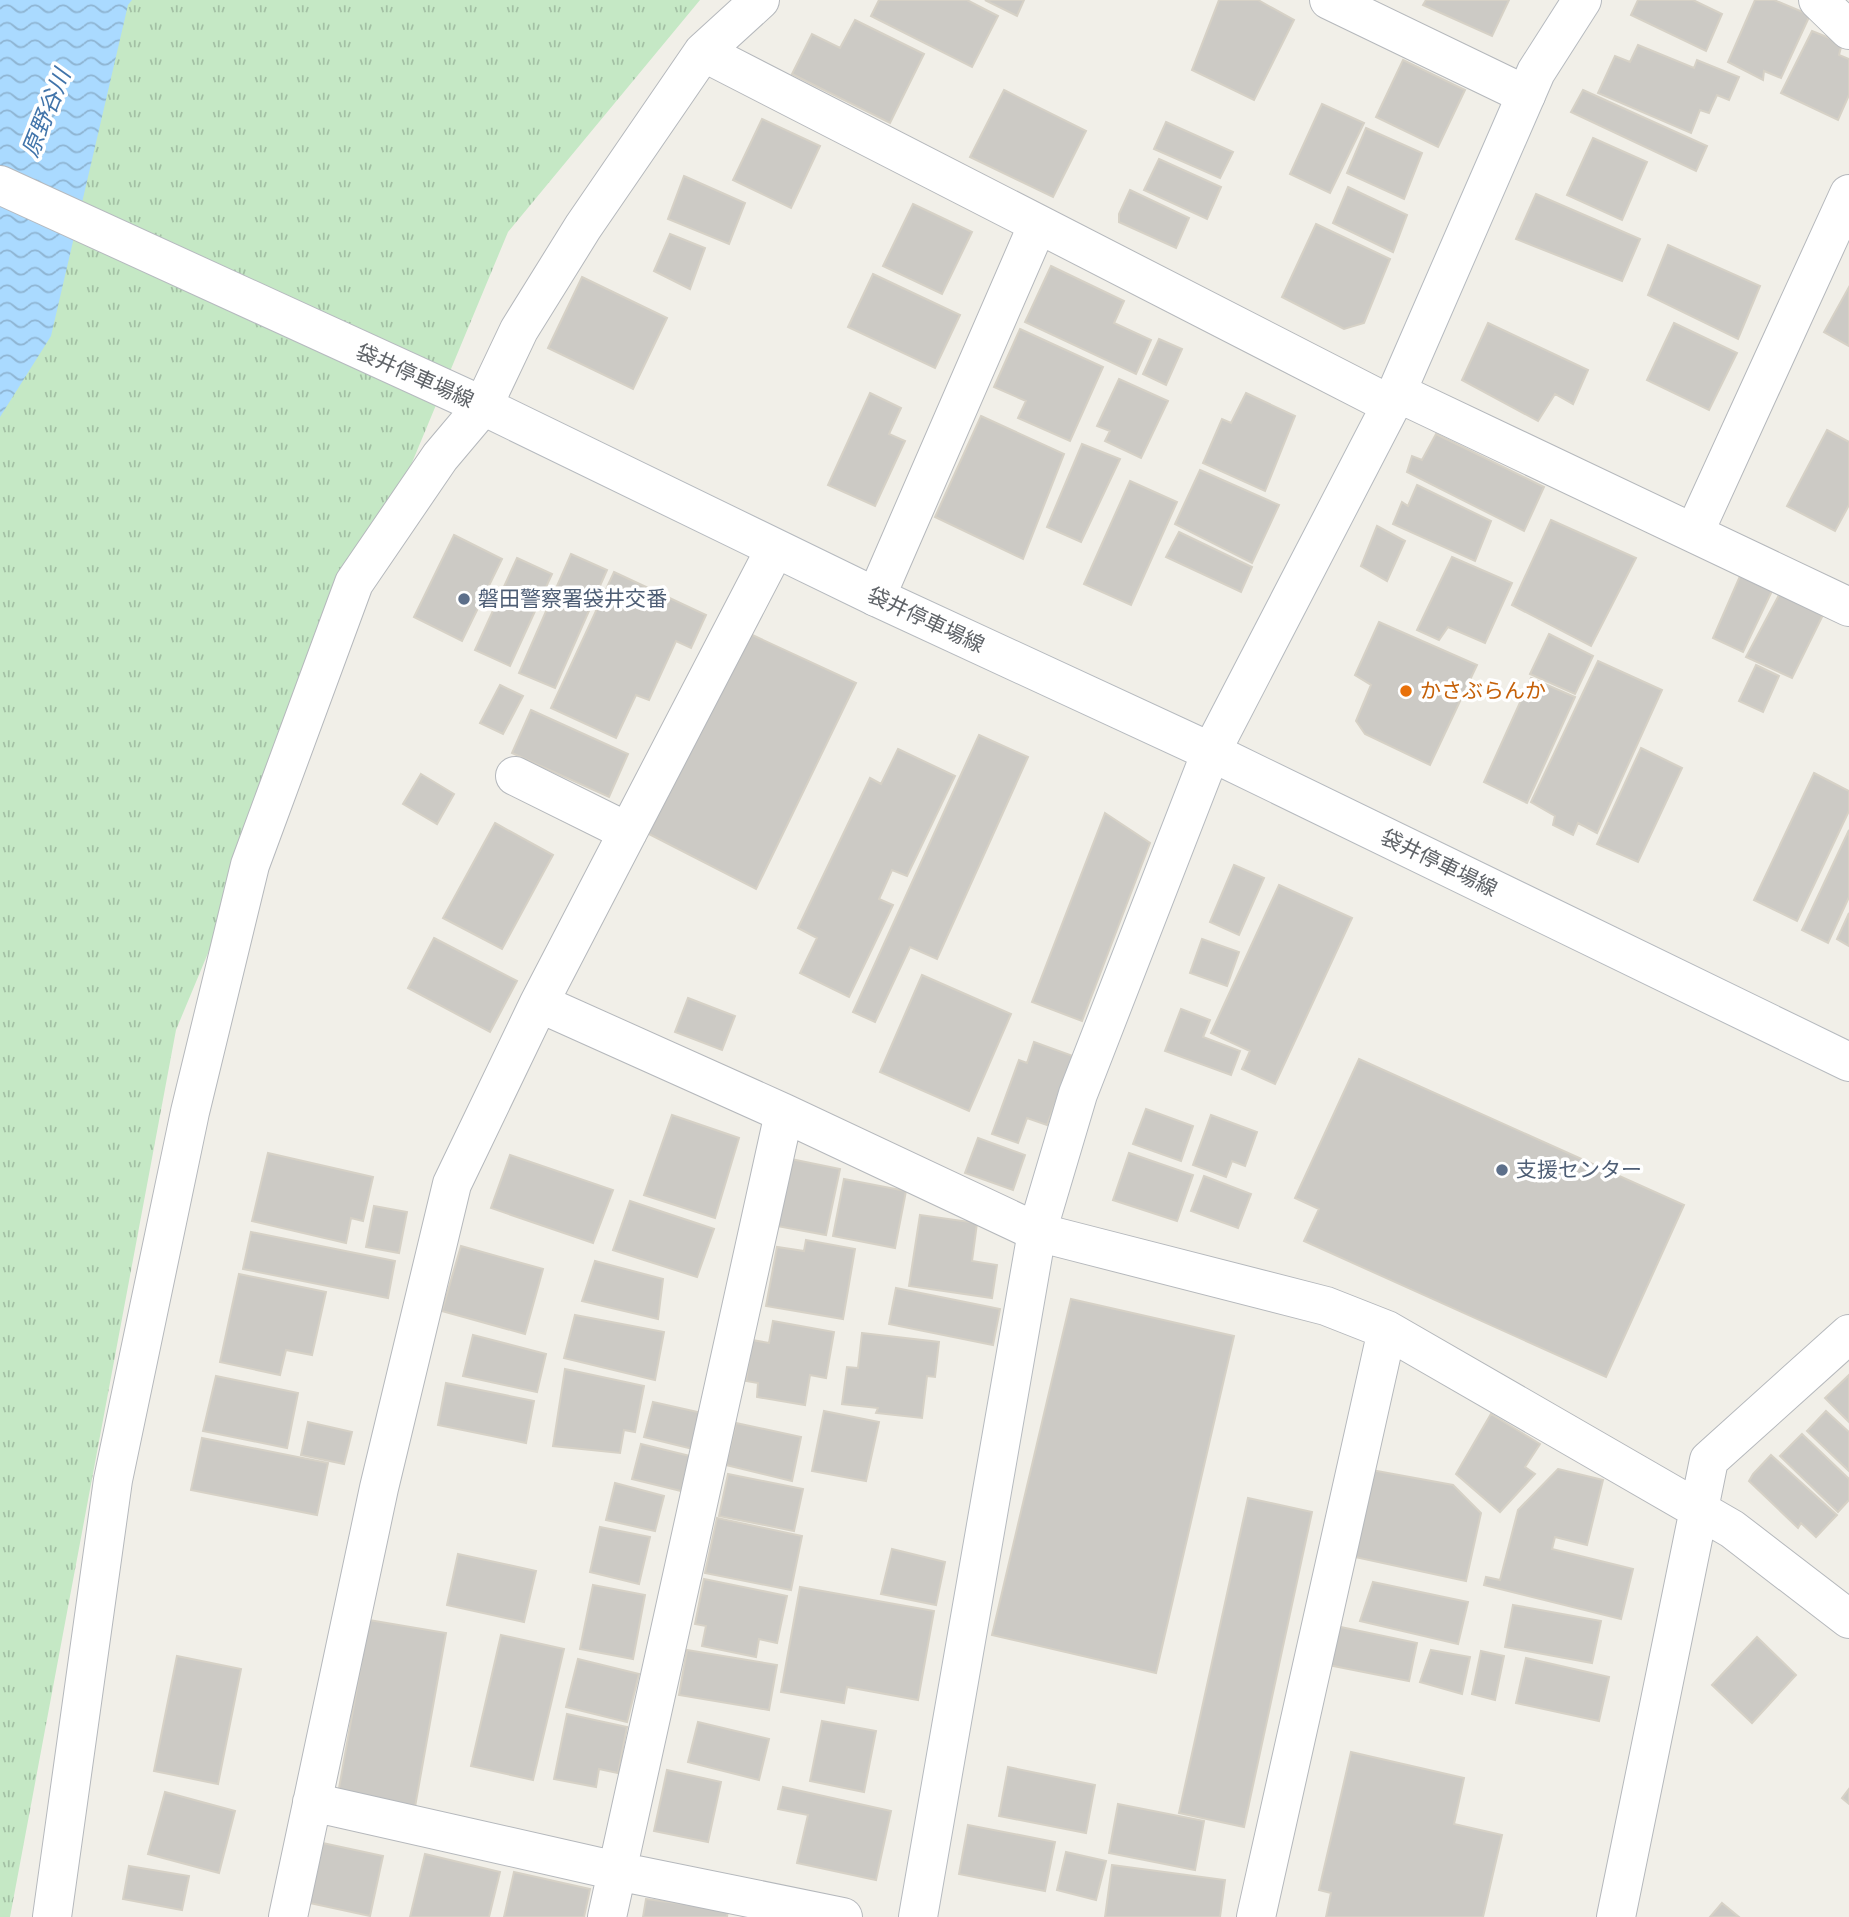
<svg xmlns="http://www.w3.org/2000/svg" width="1849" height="1917" font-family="'Public Sans','Noto Sans JP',sans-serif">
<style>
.grass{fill:url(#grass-tufts)}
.water{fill:url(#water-waves)}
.building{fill:#cccac5;stroke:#d6d1c6;stroke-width:2}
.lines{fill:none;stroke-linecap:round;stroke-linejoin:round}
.street-casing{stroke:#b5b8bc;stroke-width:40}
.secondary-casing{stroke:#b6babf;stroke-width:40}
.street{stroke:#fff;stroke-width:38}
.secondary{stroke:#fff;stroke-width:38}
.service-dot{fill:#5c6f8a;stroke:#fff;stroke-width:2.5}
.food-dot{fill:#e8710a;stroke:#fff;stroke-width:2.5}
.labels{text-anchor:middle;stroke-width:7;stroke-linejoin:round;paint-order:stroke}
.street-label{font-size:21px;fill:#5f6368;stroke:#fff}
.service-label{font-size:21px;fill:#4e5e75;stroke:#fff;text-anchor:start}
.food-label{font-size:21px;fill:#c56008;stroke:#fff;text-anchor:start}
.water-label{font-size:23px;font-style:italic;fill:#4174aa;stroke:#fff}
</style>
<defs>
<pattern id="grass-tufts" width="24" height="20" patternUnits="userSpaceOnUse" patternTransform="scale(1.75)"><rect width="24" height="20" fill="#c5e8c5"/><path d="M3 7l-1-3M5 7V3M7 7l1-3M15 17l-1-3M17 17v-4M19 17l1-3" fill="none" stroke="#a3c0a4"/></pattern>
<pattern id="water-waves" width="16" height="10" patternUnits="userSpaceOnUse" patternTransform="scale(1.75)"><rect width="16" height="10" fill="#aadaff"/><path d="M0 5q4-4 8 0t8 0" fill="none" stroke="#8eb4d2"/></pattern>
</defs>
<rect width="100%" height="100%" fill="#f1efe8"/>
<!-- grass -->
<path class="grass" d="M0 0H700L508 232 176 1030 10 1917H0Z"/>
<!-- water -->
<path class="water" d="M0 0H132L128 5 51 336 0 417Z"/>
<!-- building -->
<path class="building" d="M879 0H967L998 16 972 67 871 16Z
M985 0H1024L1017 16Z
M1219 0H1258L1294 20 1254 100 1192 70Z
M1426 0H1509L1492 36 1423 5Z
M1638 0H1693L1722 14 1706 51 1631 15Z
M1755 0H1774L1810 15 1781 78 1764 71 1763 80 1728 62Z
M855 20 924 54 890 123 792 74 812 34 840 48Z
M1812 31 1842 43 1839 55 1849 59V95L1838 120 1781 93Z
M1638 45 1694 68 1697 60 1739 77 1729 100 1717 95 1709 113 1700 110 1691 133 1598 93 1615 56 1630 62Z
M1403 60 1465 90 1438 147 1376 117Z
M1004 90 1086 131 1053 197 970 157Z
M1583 90 1707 146 1696 171 1571 112Z
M1322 104 1364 123 1330 193 1290 174Z
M762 119 820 146 791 208 733 180Z
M1166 122 1233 152 1220 178 1154 149Z
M1366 128 1422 153 1404 199 1347 173Z
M1593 138 1647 162 1622 220 1567 195Z
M1159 159 1221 187 1207 219 1144 190Z
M684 176 745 203 729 244 668 219Z
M1348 187 1407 215 1393 252 1333 223Z
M1130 190 1189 218 1176 248 1119 222V214Z
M1536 194 1640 239 1622 281 1516 239Z
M913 204 972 232 942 294 883 266Z
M1316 224 1390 259 1364 323 1344 329 1282 297Z
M670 234 705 248 690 289 654 271Z
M1668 245 1760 286 1738 339 1648 295Z
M1051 266 1124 301 1114 323 1151 340 1136 374 1025 322Z
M873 274 960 315 935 368 848 327Z
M582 277 667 318 633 389 548 348Z
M1849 287V346L1824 332Z
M1488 323 1588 370 1573 404 1555 394 1538 421 1462 380Z
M1674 323 1737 353 1709 410 1647 380Z
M1020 329 1103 367 1070 441 1018 418 1026 401 994 387Z
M1159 339 1182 349 1166 385 1143 374Z
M1119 379 1168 401 1141 458 1105 441 1110 431 1097 426Z
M870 393 901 408 889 434 905 441 875 506 828 485Z
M1246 393 1295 416 1265 491 1203 463 1222 419 1231 423Z
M981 416 1064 454 1023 559 935 517Z
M1827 430 1849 442V505L1835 531 1787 506Z
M1436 434 1544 487 1524 531 1407 472 1412 456 1422 460Z
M1082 444 1120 459 1081 542 1047 527Z
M1200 470 1279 505 1252 563 1175 524Z
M1130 481 1177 502 1131 605 1084 584Z
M1417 485 1491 521 1475 561 1393 524 1402 502 1408 506Z
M1551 520 1636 558 1591 646 1512 605Z
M1377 526 1405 541 1387 581 1361 566Z
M1179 532 1252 567 1241 592 1166 557Z
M454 535 502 559 462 641 414 617Z
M571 554 607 570 555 688 519 673Z
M1452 557 1512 583 1485 643 1448 627 1439 640 1417 630Z
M517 558 552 574 510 666 475 650Z
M614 572 706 615 691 648 676 641 649 700 636 695 616 738 551 708Z
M1740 576 1772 591 1743 652 1713 638Z
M1780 593 1823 615 1792 678 1746 657Z
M1379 622 1477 665 1430 765 1365 734 1356 721 1371 685 1355 675Z
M748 633 856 683 756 889 647 833Z
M1549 634 1593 656 1575 694 1530 674Z
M1598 661 1662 690 1597 833 1578 823 1573 835 1553 825 1555 816 1531 802Z
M1756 665 1779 676 1763 712 1739 701Z
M1531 678 1575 697 1527 803 1484 782Z
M500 685 523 696 503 734 480 723Z
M531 710 628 754 609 797 512 753Z
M979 735 1028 757 937 959 910 947 875 1022 853 1012Z
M1641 748 1682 768 1638 862 1597 844Z
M898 749 955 776 907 876 892 870 879 899 893 905 849 997 800 973 817 938 798 928 870 778 881 784Z
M1814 773 1849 791V811L1797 921 1754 900Z
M421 774 454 794 437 824 403 804Z
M1105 813 1150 843 1082 1021 1032 1002Z
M495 823 553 855 502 949 443 918Z
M1849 830V897L1828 943 1802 930Z
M1234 865 1264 878 1239 935 1210 922Z
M1279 885 1352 918 1275 1084 1242 1069 1250 1051 1211 1033Z
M1849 913V946L1837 939Z
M434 938 517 981 490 1032 408 988Z
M1202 939 1239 952 1227 986 1190 973Z
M922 975 1011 1014 969 1111 880 1072Z
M688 998 735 1016 722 1050 675 1032Z
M1181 1009 1210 1020 1203 1037 1240 1051 1231 1075 1165 1051Z
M1034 1042 1073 1056 1047 1125 1027 1118 1018 1143 992 1134 1019 1060 1027 1063Z
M1359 1059 1684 1205 1606 1377 1304 1241 1319 1209 1295 1198Z
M1146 1109 1193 1126 1181 1161 1133 1144Z
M672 1115 739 1138 715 1218 644 1195Z
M1211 1115 1257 1132 1245 1166 1232 1161 1226 1177 1193 1165Z
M978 1138 1025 1155 1013 1190 965 1173Z
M268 1153 373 1177 363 1221 351 1218 346 1243 252 1221Z
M1129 1153 1193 1175 1177 1221 1113 1200Z
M510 1155 613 1190 593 1243 491 1208Z
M791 1159 840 1169 826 1235 777 1226Z
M1204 1176 1251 1194 1238 1228 1191 1211Z
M844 1179 906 1191 895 1248 833 1236Z
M630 1201 714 1229 697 1277 613 1250Z
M374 1206 407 1212 399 1253 366 1247Z
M920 1215 977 1223 972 1261 997 1265 992 1298 909 1286Z
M251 1232 395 1261 388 1298 243 1269Z
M806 1240 855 1249 843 1319 766 1306 777 1247 804 1251Z
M461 1246 543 1269 525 1334 442 1311Z
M595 1261 663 1279 658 1319 582 1301Z
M239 1274 326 1292 312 1355 286 1350 280 1375 220 1362Z
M896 1288 1000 1309 993 1345 889 1324Z
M1071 1299 1234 1336 1156 1673 992 1635Z
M575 1315 664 1332 655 1380 564 1358Z
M773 1321 834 1332 826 1378 810 1375 805 1405 757 1397 758 1383 746 1381 752 1340 769 1343Z
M862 1333 939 1342 935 1377 927 1376 922 1418 876 1413 878 1408 842 1404 847 1367 858 1368Z
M473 1335 546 1354 537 1392 463 1376Z
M565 1369 644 1386 635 1432 624 1430 620 1453 553 1446Z
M1849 1375V1422L1825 1398Z
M216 1376 298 1393 287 1448 203 1431Z
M446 1383 534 1401 526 1443 438 1425Z
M653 1402 702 1413 693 1449 644 1437Z
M824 1411 879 1422 866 1481 812 1471Z
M1826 1411 1849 1432V1471L1807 1431Z
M1491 1414 1540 1444 1525 1467 1535 1474 1500 1512 1456 1474Z
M308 1422 352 1432 344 1464 301 1455Z
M736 1423 801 1437 792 1481 726 1465Z
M1802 1434 1849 1479V1500L1838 1512 1780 1456Z
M202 1438 328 1463 317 1515 191 1490Z
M641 1444 690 1456 681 1491 632 1479Z
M1771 1455 1837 1515 1816 1537 1801 1523 1798 1528 1749 1481 1753 1474Z
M1366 1469 1453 1485 1481 1513 1466 1581 1355 1557Z
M1558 1469 1603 1480 1587 1545 1555 1537 1552 1549 1633 1569 1621 1619 1484 1585 1486 1577 1500 1580 1518 1510Z
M728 1474 803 1489 794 1531 719 1516Z
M615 1483 664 1496 655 1531 606 1520Z
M1248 1498 1312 1512 1244 1827 1179 1813Z
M717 1518 802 1536 791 1590 705 1573Z
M600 1527 650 1537 639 1584 590 1572Z
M892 1549 945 1562 936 1605 881 1594Z
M458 1554 536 1571 524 1622 447 1605Z
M704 1579 787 1596 777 1643 759 1639 756 1657 702 1646 706 1626 695 1624Z
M1373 1582 1468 1602 1458 1644 1360 1621Z
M593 1585 645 1595 633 1659 580 1649Z
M800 1587 934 1611 918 1700 847 1687 844 1703 781 1692Z
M1513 1605 1601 1621 1592 1663 1505 1647Z
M369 1620 446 1633 415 1807 338 1794Z
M1336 1626 1417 1643 1409 1681 1328 1665Z
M501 1635 564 1649 533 1780 471 1766Z
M1757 1637 1796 1675 1752 1723 1712 1685Z
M687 1650 777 1665 769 1710 679 1695Z
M1431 1650 1470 1657 1462 1694 1420 1682Z
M1481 1651 1504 1656 1495 1700 1472 1694Z
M177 1656 241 1669 218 1784 154 1771Z
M1526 1658 1609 1677 1599 1721 1516 1703Z
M578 1659 639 1674 627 1722 566 1707Z
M567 1714 627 1727 618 1773 599 1769 596 1787 554 1779Z
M822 1721 876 1731 864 1792 810 1781Z
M698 1722 769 1739 759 1780 688 1762Z
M1351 1752 1464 1778 1454 1824 1502 1835 1483 1917H1326L1331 1893 1319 1890Z
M1008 1767 1095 1785 1086 1833 999 1816Z
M667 1770 721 1782 708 1842 654 1831Z
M783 1787 891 1811 876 1880 797 1863 808 1815 778 1809Z
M1849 1789V1804L1842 1798Z
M165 1792 235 1811 219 1873 148 1854Z
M1118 1804 1204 1821 1195 1870 1109 1853Z
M968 1825 1055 1842 1045 1891 959 1874Z
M318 1842 383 1856 370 1916 305 1902Z
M1066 1852 1106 1861 1096 1900 1057 1890Z
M425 1854 500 1872 489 1917H410Z
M1112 1865 1225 1880 1220 1917H1105Z
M129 1866 189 1876 182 1910 123 1899Z
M514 1872 590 1889 584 1917H504Z
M646 1899 728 1910 727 1917H643Z
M1722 1903 1739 1917H1710Z"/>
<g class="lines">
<!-- street casing -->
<g class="street-casing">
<path id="street" d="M1329 0 1526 95
M1818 0 1849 30
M703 52 1391 405
M1396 392 1849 607
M1694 533 1849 194
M876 597 1038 224
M515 776 628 832
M539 1003 784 1113 1037 1232 1326 1306 1387 1330 1732 1529 1849 1619
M312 1802 617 1871 843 1917
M52 1917 113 1480 190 1112 250 865 354 583 440 457 483 406 519 330 583 227 703 52 760 0
M288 1917 379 1488 452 1184 539 1003 775 549
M607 1917 784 1113
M1256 1917 1387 1330
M1616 1917 1709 1460 1849 1334"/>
</g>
<!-- secondary casing -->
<g class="secondary-casing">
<path id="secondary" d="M0 185 483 406 876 597 1211 752 1849 1062
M918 1917 1037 1232 1078 1094 1211 752 1391 405 1536 72 1582 0"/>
</g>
<!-- street -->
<use href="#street" class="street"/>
<!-- secondary -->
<use href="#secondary" class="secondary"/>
</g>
<!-- markers -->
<g class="service-dot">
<circle cx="464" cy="599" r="7"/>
<circle cx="1502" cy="1170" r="7"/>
</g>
<circle class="food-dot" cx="1406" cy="691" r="7"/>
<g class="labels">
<!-- street labels -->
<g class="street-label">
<text transform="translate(415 376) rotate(24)" y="7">袋井停車場線</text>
<text transform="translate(926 620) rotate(25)" y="7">袋井停車場線</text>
<text transform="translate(1439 863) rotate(26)" y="7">袋井停車場線</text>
</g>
<!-- service labels -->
<g class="service-label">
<text x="478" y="606">磐田警察署袋井交番</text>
<text x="1516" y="1177">支援センター</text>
</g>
<!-- food labels -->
<g class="food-label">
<text x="1420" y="698">かさぶらんか</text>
</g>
<!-- water labels -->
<g class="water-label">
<text transform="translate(46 113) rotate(-68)" y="8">原野谷川</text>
</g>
</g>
</svg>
